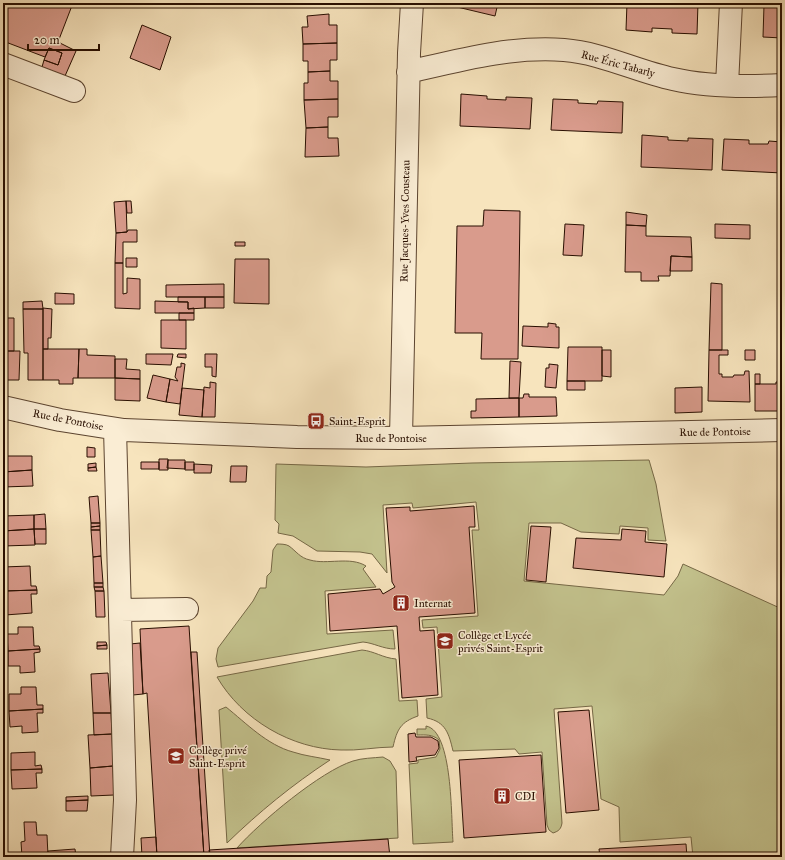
<svg xmlns="http://www.w3.org/2000/svg" width="785" height="860" font-family="'IM FELL Great Primer',serif">
<style>
.green{fill:#c3c28d;stroke:#766846}
.building{fill:#d99b8c;stroke:#280e00}
.lines{fill:none;stroke-linecap:round;stroke-linejoin:round}
.minor-casing{stroke:#5c442f;stroke-width:24}
.minor{stroke:#faedd4;stroke-width:22}
.labels{text-anchor:middle;dominant-baseline:central;stroke-width:3;stroke-linejoin:round;paint-order:stroke}
.street-label{font-size:11px;fill:#280e00;stroke:#faedd4}
.poi-label{font-size:11px;fill:#280e00;stroke:#faedd4;text-anchor:start}
</style>
<rect width="100%" height="100%" fill="#f7e4bd"/>
<filter id="stains"><feTurbulence type="fractalNoise" baseFrequency=".005" numOctaves="4"/><feColorMatrix values="0 0 0 0 .2 0 0 0 0 .09 0 0 0 0 .02 0 0 0 .5 -.17"/></filter>
<radialGradient id="worn" r=".72"><stop offset=".6" stop-color="#630" stop-opacity="0"/><stop offset="1" stop-color="#630" stop-opacity=".3"/></radialGradient>
<path class="green" d="M649 460 656 484 666 541 648 540V528L620 526 619 534 581 532 561 523H529L524 581 664 595 678 576 683 564 782 609V857H693L691 837 620 842 619 807 601 799 592 706 554 709 562 823C561 829 559 831 553 833L549 830 547 825 542 752 519 754 515 749 453 751C449 734 446 722 427 718L426 699 442 697 437 627 423 628 422 620 478 616 472 530H479L476 502 413 508 412 503 383 505 387 573 372 554 360 552 317 551 293 536 278 533 279 524 275 520 276 464 366 467 472 463Z
M277 544C280 544 286 544 289 546 296 551 300 558 310 560 327 565 350 556 366 566L363 569 376 587 325 591 327 634 393 630 395 649C383 649 374 643 363 642L218 667 216 659 218 648 253 601 260 588H266L267 576 271 572 273 550Z
M362 650C374 651 383 658 396 659L399 701 417 700 418 716C401 722 397 729 393 747 376 747 357 751 341 750 292 749 242 720 217 677Z
M226 707C246 723 267 745 293 752 305 756 317 757 330 760 292 785 259 812 227 843L219 710Z
M426 726C453 731 451 818 453 842L413 844 409 764 418 763V760L436 757 440 749 439 740C432 734 426 735 417 735V729H426Z
M383 757 390 761 396 771 398 838 237 848C260 822 321 771 353 761 362 758 373 758 383 757Z"/>
<path class="building" d="M3 3H73L58 42 76 51 65 76 42 67 44 60 58 65 62 53 49 48 45 57 3 41Z
M453 3H498L495 16 453 6Z
M627 3H698L697 34 672 33V29L652 28V32L626 30Z
M764 5 782 6V38L763 37Z
M329 14V25H337V43L303 44 302 27H308L307 16Z
M142 25 171 37 160 70 130 58Z
M337 43V60H330V71L308 72V61H303V44Z
M49 48 62 53 58 65 44 60Z
M330 71V81H338V99L304 100V83H308V72Z
M461 94 487 96V99L506 100V97L532 98 530 129 460 126Z
M338 99V117H328V127L306 128 304 100Z
M553 99 578 100V103L597 104 598 101 623 102 622 133 551 130Z
M328 127V138H338L339 156 305 157 306 128Z
M642 135 668 137V140L688 141V138L713 139 712 170 641 167Z
M724 139 749 140V144H768L769 141 782 142V173L722 170Z
M126 201H131L132 213H127Z
M126 201 127 232 116 233 114 202Z
M484 210 520 211 518 359H481L482 333H455L457 226H483Z
M626 212 647 215 646 226 626 225Z
M565 224 584 225 582 256 563 255Z
M715 224 750 225V239L715 238Z
M626 225 646 226V236L691 237 692 257 671 256 670 276H658L659 281H641V272H625Z
M128 230H137V242H123V263H115L116 233 127 232Z
M235 242H245V246H235Z
M671 256 692 257V271H670Z
M126 258H137V267H126Z
M235 259H269V304L234 303Z
M115 263H123V294L127 293V278L140 279V309L115 308Z
M711 283 722 284V350H709Z
M224 284V297H166V285Z
M55 293 74 294V304H55Z
M178 297H205V308L188 309V302H178Z
M205 297H224V308H205Z
M42 301 43 309H23V302Z
M155 301 188 302V309L194 308V313H155Z
M43 308 52 309 51 338H48V349H43Z
M23 309H43V380H28V353H24Z
M179 313H194V320H179Z
M3 318H14V351H5Z
M161 320H186V349L161 348Z
M548 323 556 324V327H559V348L522 346 523 326 548 327Z
M3 334H5V367H3Z
M568 347H602V381H567Z
M43 349H79L78 378H73V384H59V380H43Z
M79 349H87V355L115 356V378H78Z
M602 350H611V377L602 376Z
M709 350H728V355H719V374H722V377H733L734 375H744L745 371H749L750 402 708 401Z
M745 350H755V360H745Z
M5 351H20L19 380H5Z
M146 354H173L171 365 146 364Z
M178 354H186V358L177 357Z
M205 354H217L216 377 212 376V367H205Z
M115 359H127L126 369 140 370V379L115 378Z
M510 361 521 362 519 398H509Z
M181 363 185 364 180 404 166 402 170 379 178 381 175 377 177 367H181Z
M549 364 558 365 556 388 545 387 546 368H549Z
M755 374H760V384H755Z
M153 375 170 379 166 402 147 398Z
M115 378 140 379V401L115 400Z
M567 381H585V390H567Z
M210 382 216 383 215 417H202L204 387 210 388Z
M776 382H782V411H755V384H776Z
M702 387V412L675 413V388Z
M182 388 204 390 202 417 179 415Z
M524 394H529V397H556L557 416 519 417V398H523Z
M519 398V417L471 418V411H476V399Z
M87 447 95 448V457H87Z
M3 456H32V470L3 472Z
M159 459H168V470H159Z
M168 460H185V469L167 468Z
M141 462H159V469H141Z
M185 462H194V470H185Z
M96 463V467L88 468V464Z
M194 464 212 465 211 473H194Z
M231 466H247L246 482H230Z
M96 467 97 471H88V468Z
M32 470 33 486 3 487V472Z
M98 496 100 523H91L89 497Z
M474 506 475 527H469L475 613 419 617 420 631 434 630 438 695 402 698 397 626 330 631 328 594 380 589 383 594 395 587 392 582 386 508 410 507V511Z
M45 514 46 529H34V515Z
M34 515V529L3 531V516Z
M91 523H100V526L91 527Z
M100 526V530H91V527Z
M531 526 551 527 546 582 526 580Z
M34 529 35 545 3 546V531Z
M34 529H46V544H35Z
M622 529 646 531 645 542 667 544 664 577 573 568 576 538 621 540Z
M91 530H100L101 556 93 557Z
M101 556 103 583H94L93 557Z
M30 566 31 586H36L37 590 4 591 3 567Z
M94 583H103V587H94Z
M94 587H103L104 591H95Z
M37 590V594H31L32 613 5 615 4 591Z
M95 591H104L105 617H96Z
M189 626 204 857H157L147 693 143 694 140 629Z
M18 627H33L34 646H39L40 649 8 651 7 634H18Z
M97 642H106L107 645 97 646Z
M140 643 143 694 133 695 130 644Z
M107 645V649H97V646Z
M40 649V652L34 653 35 672 20 673V666H8V651Z
M191 652H197L210 857H204Z
M108 673 111 713H93L91 674Z
M21 687H36L37 705H43V709L9 711V694H21Z
M43 709V713H37L38 732 22 733V726L10 727 9 711Z
M589 710 599 810 566 813 558 712Z
M93 713H111L112 734 94 735Z
M415 733 416 737H431L438 741 439 748 435 755 416 757 417 761 409 762 408 734Z
M112 734 113 766 90 768 88 735Z
M35 752V766L41 765 42 769 11 770V753Z
M541 755 546 832 464 838 459 760Z
M113 766 114 795 91 796 90 768Z
M42 769V773H36L37 788 12 789 11 770Z
M88 796V800L66 801V797Z
M88 800 87 811H66V801Z
M24 822H36L37 835H47L48 856 22 857 21 842 25 841Z
M156 837 157 857H142L141 838Z
M388 839 390 857H210L209 850Z
M686 844 687 857H600L599 849Z
M75 849 76 857H48V851Z"/>
<g class="lines">
<defs>
<path id="minor" d="M3 64 74 91
M408 72C460 60 510 46 564 50 602 53 636 71 673 79 708 87 746 87 782 85
M727 85 731 3
M3 407 60 420 124 430 297 437 401 438 782 430
M115 429 125 800 122 857
M401 438 409 53 412 3
M120 610 187 609"/>
</defs>
<use href="#minor" class="minor-casing"/>
<use href="#minor" class="minor"/>
</g>
<defs>
<symbol id="bus-square" viewBox="-11 -11 22 22"><rect x="-9" y="-9" width="18" height="18" rx="4" fill="#8f2418" stroke="#faedd4"/><path d="M-5-6H5V4H4V6H2V4H-2V6H-4V4H-5ZM-3.5-4V0h7V-4ZM-3.5 1.2v1.5H-2V1.2ZM2 1.2v1.5H3.5V1.2Z" fill="#fff"/></symbol>
<symbol id="building-square" viewBox="-11 -11 22 22"><rect x="-9" y="-9" width="18" height="18" rx="4" fill="#8f2418" stroke="#faedd4"/><path d="M-4-6H4V6H1V3H-1V6H-4ZM-2.5-4.3h1.7v1.8h-1.7ZM.8-4.3h1.7v1.8H.8ZM-2.5-1h1.7V.8h-1.7ZM.8-1h1.7V.8H.8Z" fill="#fff"/></symbol>
<symbol id="school-square" viewBox="-11 -11 22 22"><rect x="-9" y="-9" width="18" height="18" rx="4" fill="#8f2418" stroke="#faedd4"/><path d="M0-5L7-2L0 1L-7-2ZM-4 1L0 2.5L4 1V4Q0 6-4 4Z" fill="#fff"/></symbol>
</defs>
<g fill-rule="evenodd">
<use href="#bus-square" x="306" y="411" width="20" height="20"/>
<use href="#building-square" x="391" y="593" width="20" height="20"/>
<use href="#school-square" x="435" y="631" width="20" height="20"/>
<use href="#school-square" x="166" y="746" width="20" height="20"/>
<use href="#building-square" x="492" y="786" width="20" height="20"/>
</g>
<g class="labels">
<g class="street-label">
<text transform="translate(618 64) rotate(15)">Rue Éric Tabarly</text>
<text transform="translate(405 221) rotate(-89)">Rue Jacques-Yves Cousteau</text>
<text transform="translate(68 420) rotate(11)">Rue de Pontoise</text>
<text transform="translate(715 432) rotate(-1)">Rue de Pontoise</text>
<text x="391" y="438">Rue de Pontoise</text>
</g>
<g class="poi-label">
<text x="329" y="421">Saint-Esprit</text>
<text x="414" y="603">Internat</text>
<text x="458" y="635">Collège et Lycée<tspan x="458" dy="13">privés Saint-Esprit</tspan></text>
<text x="189" y="750">Collège privé<tspan x="189" dy="13">Saint-Esprit</tspan></text>
<text x="515" y="796">CDI</text>
</g>
</g>
<rect width="785" height="860" fill="none" stroke="#f7e4bd" stroke-width="16"/>
<rect x="4" y="4" width="777" height="852" fill="none" stroke="#280e00" stroke-width="2"/>
<rect x="8" y="8" width="769" height="844" fill="none" stroke="#280e00"/>
<path d="M28 44v6h71v-6" fill="none" stroke="#280e00" stroke-width="2"/>
<text x="34" y="44" font-size="12" fill="#280e00" stroke="#faedd4" stroke-width="3" paint-order="stroke">20 m</text>
<rect width="100%" height="100%" filter="url(#stains)"/>
<rect width="100%" height="100%" fill="url(#worn)"/>
</svg>
